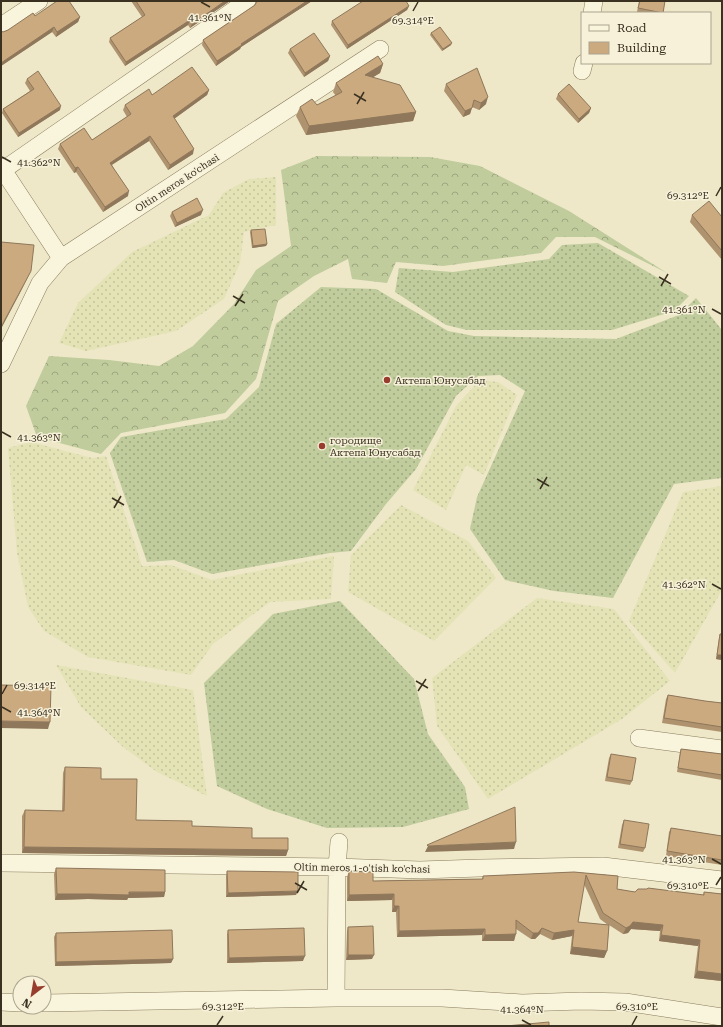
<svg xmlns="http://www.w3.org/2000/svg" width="723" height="1027" font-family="'Roboto Serif',serif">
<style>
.farmland{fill:url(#farmland-dots)}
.grass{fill:url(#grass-dots)}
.forest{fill:url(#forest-crowns)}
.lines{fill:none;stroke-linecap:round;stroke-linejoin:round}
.minor-casing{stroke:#8a7c5e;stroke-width:18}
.minor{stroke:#f9f4dc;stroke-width:17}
.wall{fill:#af926e;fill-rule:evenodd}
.shaded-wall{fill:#8e775a}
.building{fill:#cbaa80;stroke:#8e775a}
.ticks{fill:none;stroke:#3b3121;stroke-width:1.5}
.poi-dot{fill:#983d2e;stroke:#f6f1d8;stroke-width:1.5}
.labels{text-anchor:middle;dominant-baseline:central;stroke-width:3;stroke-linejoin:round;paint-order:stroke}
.street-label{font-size:10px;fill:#3b3121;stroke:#f6f1d8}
.poi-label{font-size:10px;fill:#3b3121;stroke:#f6f1d8;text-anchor:start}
.ticks-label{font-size:10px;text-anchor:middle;fill:#3b3121;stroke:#f6f1d8;stroke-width:3;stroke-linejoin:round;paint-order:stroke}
</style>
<defs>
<pattern id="farmland-dots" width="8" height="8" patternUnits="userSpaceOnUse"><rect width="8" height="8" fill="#e4e3b6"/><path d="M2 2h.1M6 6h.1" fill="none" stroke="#c4c39c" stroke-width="1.8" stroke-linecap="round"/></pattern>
<pattern id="grass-dots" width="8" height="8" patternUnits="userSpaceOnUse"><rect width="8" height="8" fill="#c0cc9c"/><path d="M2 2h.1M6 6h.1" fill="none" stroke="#9da67f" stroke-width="1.8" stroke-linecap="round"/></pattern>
<pattern id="forest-crowns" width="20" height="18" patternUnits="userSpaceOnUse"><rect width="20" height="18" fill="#c0cc9c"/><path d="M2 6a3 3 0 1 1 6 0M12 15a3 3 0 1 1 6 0" fill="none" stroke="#9da67f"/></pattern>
</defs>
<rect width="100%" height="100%" fill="#eee8c9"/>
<path class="farmland" d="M276 177V225L244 232 240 263 224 299 176 331 86 351 59 343 78 303 132 252 209 215 223 193 249 179Z
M480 380 498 382 517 395 484 475 466 465 446 510 413 490 456 406Z
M31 442 92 458 106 456 142 566 171 565 212 580 334 556 331 599 270 602 213 644 191 675 88 657 44 631 28 607 17 553 8 448Z
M722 486V590L675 673 629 621 683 492Z
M401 505 468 541 496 578 434 641 348 592 351 555Z
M537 598 614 609 670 681 622 719 488 799 437 726 432 678Z
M56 665 193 690 207 796 157 772 123 747 81 707Z"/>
<path class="grass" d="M598 243 689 296 674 311 612 330H467L446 325 395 292 399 268 453 272 549 259 562 245Z
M321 287 376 289 448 331 474 336 616 339 679 315 696 298 722 330V478L674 484 613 598 554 591 505 580 470 529 477 497 525 391 500 375 478 376 456 396 416 469 386 504 351 551 330 553 212 574 174 560 147 562 110 453 121 437 226 419 259 387 276 324Z
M340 601 414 679 428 734 465 787 469 809 403 827 327 828 267 809 217 786 204 683 273 614Z"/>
<path class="forest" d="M317 156 430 157 480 166 569 211 667 273 595 237H556L541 253 443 266 396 262 387 283 352 279 348 259 314 276 278 301 256 379 225 413 121 433 101 454 37 437 26 406 49 356 109 360 159 366 193 346 234 304 256 270 291 246 281 170Z"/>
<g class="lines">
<defs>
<path id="minor" d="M592 13 594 1
M1 26 39 1
M582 71 584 63
M1 167 61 258
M3 170 247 1
M1 364 40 283 61 258 380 49
M639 738 722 749
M1 863 337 867 420 870 480 868 603 866 722 880
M336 998 337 867 339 842
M1 1002 20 1003
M44 1003 336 998H442L522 1003 581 1001 625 1002 722 1017"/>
</defs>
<use href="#minor" class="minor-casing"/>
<use href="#minor" class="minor"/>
</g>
<path class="wall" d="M131 1H230L190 28 188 25 125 66 109 42 110 38 142 17Z
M257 1H312L241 47 240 49 216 66 202 45 203 40 255 5Z
M639 1H665L663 13H641L637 12Z
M409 6 407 10 347 49 331 25 332 21Z
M35 16 80 17 78 22 56 37 52 32 1 66V31L3 32 8 30Z
M431 33 451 45 442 51 430 35Z
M290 49 330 56 328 61 304 77 288 53Z
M383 64 380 73 373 77 416 112 413 121 306 135 296 116 300 107 317 105 336 96 333 92 336 83Z
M27 79 60 110 18 137 2 113 3 109 30 91 25 83Z
M446 84 486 104 479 110 472 107 470 114 463 117 444 91Z
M209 90 207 95 174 119 193 154 168 170 149 141 112 165 128 196 103 212 76 172 74 173 58 149 60 144 92 140 127 117 123 110 125 105 152 95Z
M558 94 591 108 589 113 578 123 556 99Z
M172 212 201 215 175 227 170 216Z
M692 215 722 217V260L690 222Z
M251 230 267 244 266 246 252 248 250 232Z
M720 634H722V660L716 659 719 638Z
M668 695 705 701 722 703V732L662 723 666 699Z
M681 749 722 754V780L677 772 680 753Z
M611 754 632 781 630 785 605 781 609 758Z
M65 767 101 779 136 820 192 826 252 838 288 850 286 856 22 853V816L25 810 62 811 63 773Z
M624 820 645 848 643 852 618 848 622 825Z
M671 828 722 836V865L666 856 669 832Z
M56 868 165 892 164 897 128 898 127 900 88 899 55 900 54 874Z
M227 871 296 895 226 897V876Z
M349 871 373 881 482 879 483 876 574 872 618 876 617 889 635 892 647 889 648 888 703 895 704 892 722 894V981L694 978 698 946 659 941 660 931 631 929 628 933 623 934 609 925 607 951 604 958 570 954 572 936 552 940 540 934 535 939H531L516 929 514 941H482V935L397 937 396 912H392V900L347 901V877ZM584 884 600 919 608 925 578 922Z
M348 927 372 959 346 960 347 931Z
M228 930 303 961 227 963V934Z
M56 933 173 959 171 963 55 966 54 937Z"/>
<path class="shaded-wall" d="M225 1H230L190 28 192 24Z
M307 1H312L241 47 240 49 216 66 217 61 241 44Z
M409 6 407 10 347 49 348 45Z
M80 17 78 22 56 37 57 32Z
M190 20 188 25 125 66 126 62Z
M54 27 52 32 1 66V63Z
M452 43 451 45 442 51 443 49Z
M330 56 328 61 304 77 305 73Z
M383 64 380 73 362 84 365 75Z
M209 90 207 95 171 121 173 116Z
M488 97 486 104 479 110 481 103Z
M61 106 60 110 18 137 19 133Z
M472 108 470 114 463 117 465 111Z
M591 108 589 113 578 123 579 119Z
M416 112 413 121 306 135 309 126Z
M150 136 149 141 108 167 110 163Z
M194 149 193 154 168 170 170 165Z
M78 167 76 172 74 173 75 168Z
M129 191 128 196 103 212 105 207Z
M203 210 201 215 175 227 177 223Z
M267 244 266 246 252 248 253 246Z
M31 271 21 291 1 329V327Z
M717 655H722V660L716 659Z
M1 721 50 722 48 729 1 728Z
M516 842 514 849 425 852 428 846Z
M24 847 288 850 286 856 22 853Z
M298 891 296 895 226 897 228 893Z
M165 892 164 897 128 898 127 900 88 899 55 900 57 894Z
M394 894 392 900 347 901 349 895Z
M394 906H399L396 912H392Z
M633 922 663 925 660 931 631 929 628 933 623 934 626 928Z
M542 928 540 934 535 939H531L533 933Z
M485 929 482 935 397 937 399 931Z
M574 930 572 936 552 940 554 933Z
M516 934 514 941H482L485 935Z
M661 935 700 940 698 946 659 941Z
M572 947 607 951 604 958 570 954Z
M348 955H374L372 959 346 960Z
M305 956 303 961 227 963 229 958Z
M173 959 171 963 55 966 56 962Z
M697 971 722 974V981L694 978Z"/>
<path class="building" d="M57 1H69L80 17 57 32 54 27 1 63V31L3 32 8 30 33 13 35 16Z
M136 1H225L192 24 190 20 126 62 110 38 145 15Z
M257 1H307L241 44 242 45 217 61 203 40 255 5Z
M363 1H406L409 6 348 45 332 21Z
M640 1H665L663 13 638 8Z
M440 27 452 43 443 49 431 33Z
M314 33 330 56 305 73 290 49Z
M378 56 383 64 365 75 400 85 416 112 309 126 300 107 312 99 317 105 342 92 336 83Z
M192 67 209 90 173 116 194 149 170 165 150 136 110 163 129 191 105 207 78 167 75 168 60 144 84 128 92 140 131 114 125 105 149 89 152 95Z
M477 68 488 97 481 103 474 100 472 108 465 111 446 84Z
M38 71 61 106 19 133 3 109 34 89 27 79Z
M569 84 591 108 579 119 558 94Z
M197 198 203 210 177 223 172 212Z
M709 201 722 217V251L692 215Z
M265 229 267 244 253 246 251 230Z
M1 242 34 245 31 271 1 327Z
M720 634H722V655H717Z
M1 685 51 686 50 722 1 721Z
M668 695 705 701 722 703V727L664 718Z
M681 749 722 754V775L678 768Z
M611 754 636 758 632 781 607 777Z
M65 767 101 768V779H137L136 820 192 821V826L252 828V838H288V850L24 847 25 810 64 811Z
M515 807 516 842 428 846 427 845Z
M624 820 649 824 645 848 620 844Z
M671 828 722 836V860L667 851Z
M56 868 165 870V892H129V895L90 894H57Z
M227 871 298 872V891L228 893Z
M349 871 373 872V881L483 879V876L574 872 618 876 617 889 635 892 638 889H647L648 888 704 895V892L722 894V974L697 971 700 940 661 935 663 925 633 922 630 926 626 928 603 913 586 875 578 922 609 925 607 951 572 947 574 930 554 933 542 928 538 933H533L516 920V934L485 935V929L399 931V906H394V894L349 895Z
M373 926 374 955H348V927Z
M304 928 305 956 229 958 228 930Z
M172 930 173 959 56 962V933Z
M549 1022V1026H506Z"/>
<path class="ticks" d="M201 2 210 7M413 11 418 2M354 94 366 101M357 104 364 92M2 157 11 162M716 196 721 187M659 277 671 284M661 286 668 274M233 296 245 303M235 306 243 294M712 309 721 314M2 432 11 437M537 479 549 486M540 489 547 477M112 498 124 505M114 508 121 496M712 584 721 589M416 681 428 688M418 691 426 679M2 694 7 685M2 707 11 712M712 859 721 864M295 883 307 890M716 885 721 877M297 893 304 881M522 1020 531 1025M217 1025 223 1016M632 1025 637 1016"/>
<g class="poi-dot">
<circle cx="387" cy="380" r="4"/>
<circle cx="322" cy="446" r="4"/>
</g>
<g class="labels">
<g class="street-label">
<text transform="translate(177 183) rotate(-33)">Oltin meros ko'chasi</text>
<text transform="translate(362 868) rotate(1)">Oltin meros 1-o'tish ko'chasi</text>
</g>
<g class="poi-label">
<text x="395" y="380">Актепа Юнусабад</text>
<text x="330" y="440">городище<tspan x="330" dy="12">Актепа Юнусабад</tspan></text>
</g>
</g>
<g class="ticks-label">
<text x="210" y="21">41.361°N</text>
<text x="413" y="24">69.314°E</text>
<text x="39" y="166">41.362°N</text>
<text x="688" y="199">69.312°E</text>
<text x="684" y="313">41.361°N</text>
<text x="39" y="441">41.363°N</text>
<text x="684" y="588">41.362°N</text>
<text x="35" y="689">69.314°E</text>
<text x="39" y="716">41.364°N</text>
<text x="684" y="863">41.363°N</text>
<text x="688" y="889">69.310°E</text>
<text x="223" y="1010">69.312°E</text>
<text x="637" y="1010">69.310°E</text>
<text x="522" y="1013">41.364°N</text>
</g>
<rect width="723" height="1027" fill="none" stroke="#3b3121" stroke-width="4"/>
<rect x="581" y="12" width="130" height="52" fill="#f6f1d8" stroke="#aba48f"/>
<rect x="589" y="25" width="20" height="6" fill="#f9f4dc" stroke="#aba48f"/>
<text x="617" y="32" font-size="12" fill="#3b3121">Road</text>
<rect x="589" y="42" width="20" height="12" fill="#cbaa80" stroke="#aba48f"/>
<text x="617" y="52" font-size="12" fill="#3b3121">Building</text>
<g transform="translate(32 995) rotate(211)"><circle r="19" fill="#f6f1d8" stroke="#aba48f"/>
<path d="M0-3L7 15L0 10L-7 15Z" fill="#983d2e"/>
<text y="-6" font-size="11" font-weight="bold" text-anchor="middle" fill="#3b3121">N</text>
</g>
</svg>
